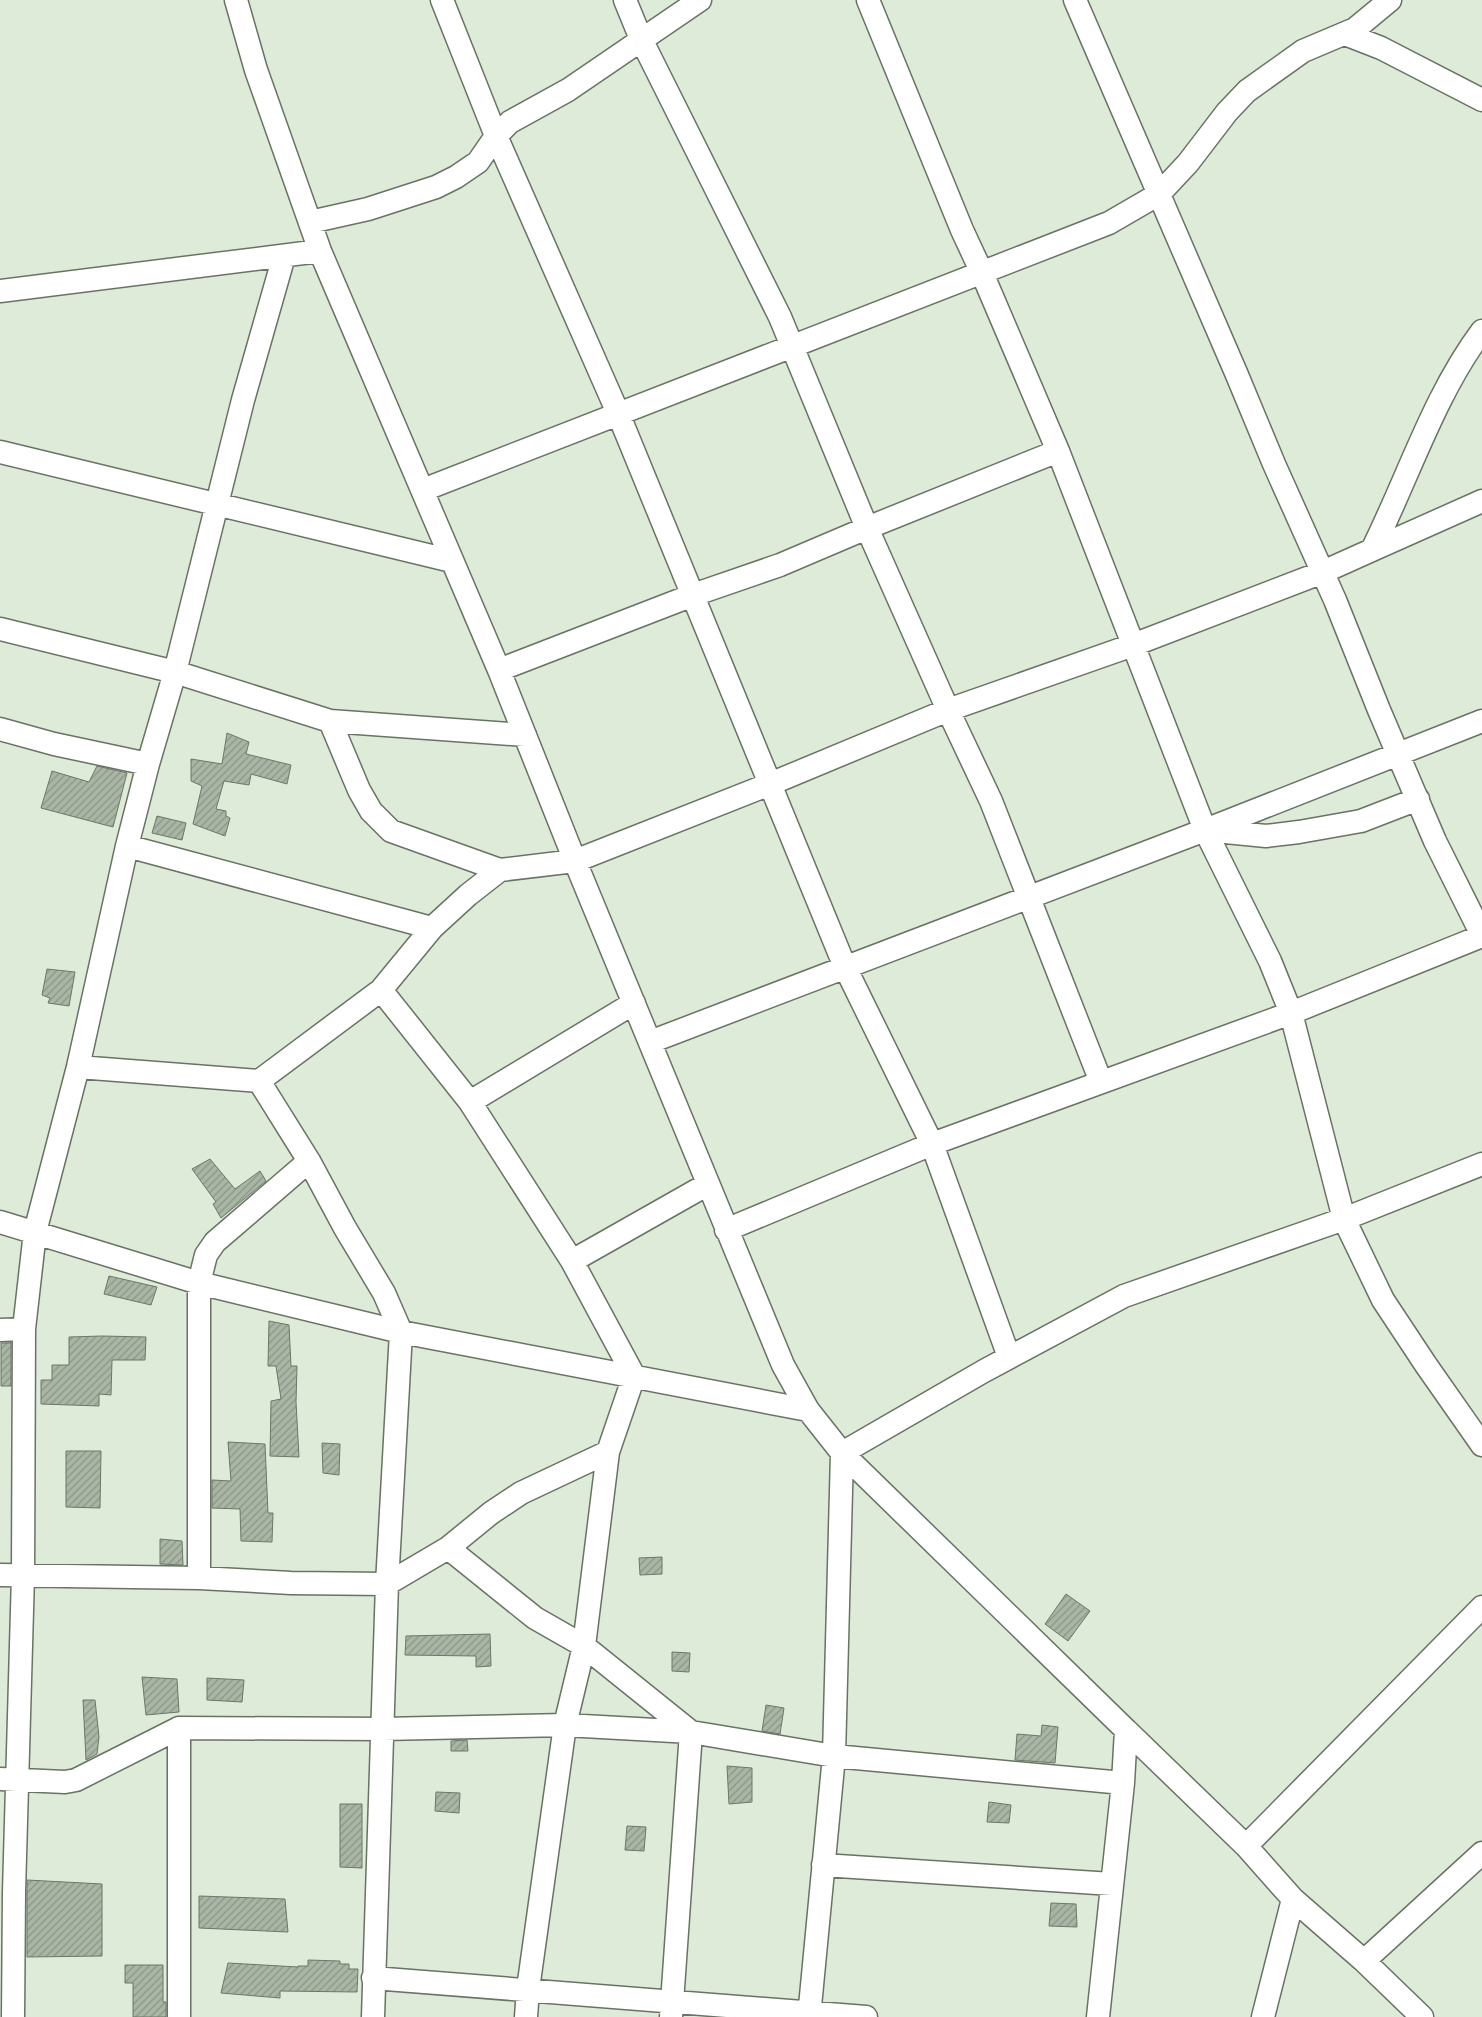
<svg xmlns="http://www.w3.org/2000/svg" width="1482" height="2017" font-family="Karla,sans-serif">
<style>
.building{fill:url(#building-hatch);stroke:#6b7767}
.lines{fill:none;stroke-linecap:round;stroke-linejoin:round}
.minor-casing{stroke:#687363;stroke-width:25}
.minor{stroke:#fff;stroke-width:22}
</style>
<defs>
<pattern id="building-hatch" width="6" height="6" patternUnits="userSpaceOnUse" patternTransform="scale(1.25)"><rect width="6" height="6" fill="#aab6a5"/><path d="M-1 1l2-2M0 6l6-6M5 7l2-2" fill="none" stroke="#8a9486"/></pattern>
</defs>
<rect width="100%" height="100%" fill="#ddebd8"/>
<path class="building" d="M227 733 249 742 246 754 291 765 287 784 251 774 249 785 224 781 216 809 226 811V816L230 818 225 836 193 824 202 786 191 781V759L222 764Z
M97 766 127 773 113 827 41 808 52 771 89 782Z
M157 816 186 823 182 840 152 833Z
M47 969 75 972 69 1006 48 1003 50 998 42 995Z
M210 1159 235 1189 260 1171 266 1181 221 1218 213 1204 216 1202 192 1169Z
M109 1276 157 1287 151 1305 104 1294Z
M269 1321 289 1325 291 1366H297L296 1402 299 1457 270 1456 271 1401 281 1399 276 1366H268Z
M102 1336 146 1337 145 1360H112L111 1395 99 1394V1406L41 1404V1380H52V1365H69V1337Z
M1 1343H11V1386H1Z
M228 1442 265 1444 268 1513H273L272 1542 241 1541 240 1509 212 1508V1480L231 1481Z
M322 1443 340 1444 339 1475 323 1473Z
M66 1451H101L100 1508 66 1507Z
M160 1539 182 1541 183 1565 160 1564Z
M662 1557V1574L640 1575 639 1558Z
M1066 1594 1090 1611 1068 1641 1045 1624Z
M490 1634 491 1666 476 1667V1656L405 1655 406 1636Z
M672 1652 690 1653 689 1672 672 1671Z
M142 1677 177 1679 179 1712 146 1715Z
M207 1678 244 1680 242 1702 207 1700Z
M83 1700H95L99 1737 97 1754 86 1760Z
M766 1705 784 1708 780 1734 762 1731Z
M1042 1725 1058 1727 1055 1763 1015 1760 1017 1734 1041 1736Z
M467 1740 468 1751H451V1741Z
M727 1766 752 1768V1802L729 1804Z
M436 1792 460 1793 459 1813 435 1811Z
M989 1802 1011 1805 1009 1823 987 1822Z
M340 1804H362V1868L340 1867Z
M627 1826 646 1827 644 1851 625 1850Z
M27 1880 102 1884V1956L27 1957Z
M199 1896 285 1899 288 1932 199 1928Z
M1051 1903 1076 1904 1077 1927 1049 1926Z
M308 1960 340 1961V1964H349V1969H358L357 1992 280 1991V1998L221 1993 228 1963 298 1967V1966H308Z
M125 1965H163V2002H166V2017H133V1983H125Z"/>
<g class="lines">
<defs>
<path id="minor" d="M236 0 256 70 320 251 499 670 575 861 783 1365 808 1410 842 1453 1126 1730 1123 1783 1098 2017
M442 0 496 136 618 413 845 967 932 1144 1009 1357
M625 0 641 39 780 317 867 528 948 710 991 801 1101 1082
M868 0 962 230 982 273 1058 451 1205 830 1270 961 1291 1013 1344 1219 1383 1300 1426 1365 1482 1445
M1075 0 1237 375 1274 464 1335 600 1379 710 1435 841 1482 935
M1345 34 1381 48 1482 100
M310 222 368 209 436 187 456 177 478 162 496 136 510 122 568 90 700 0
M0 291 320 251
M0 452 452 561
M423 490 1109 223 1159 194 1188 163 1227 112 1247 91 1303 51 1355 29 1390 0
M1372 550 1482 501
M0 629 175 672 330 721 525 735
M499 670 693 595 780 565 867 528 1058 451
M330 721 359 790 371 811 391 831 500 870
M0 729 54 744 148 764
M1208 829 1482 721
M127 846 432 928
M650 1042 1205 830 1266 836 1299 832 1361 821 1418 799
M78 1067 259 1081 381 990 432 928 468 895 500 870 575 861 770 784 948 710 1133 645 1323 572 1372 550C1408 478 1434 395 1482 331
M259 1081 309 1161 345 1228 384 1293 401 1332 387 1584 373 2017
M470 1102 634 1003
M0 1222 199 1283 401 1332 808 1410
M726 1230 932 1144 1291 1013 1482 936
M572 1261 708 1184
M0 1330 24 1329
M448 1548 535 1618 584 1646 691 1732
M0 1575 199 1578 291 1583 387 1584 448 1548 491 1513 521 1493 608 1452 634 1376 572 1261 470 1102 381 990
M199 1578V1283L206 1255 215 1242 309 1161
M179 1728V2017
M1126 1730 1246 1846 1293 1899 1364 1961 1422 2017
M0 1779 65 1782 76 1780 179 1728 383 1729 565 1725 691 1732 834 1756 1123 1783
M1246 1846 1482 1607
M823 1865 1112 1884
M1364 1961 1482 1853
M373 1978 866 2017
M13 2017 14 1892 23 1575 24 1329 35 1232 78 1067 127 846 148 764 175 672 243 400 284 256
M526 2017 528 1989 565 1725 584 1646 608 1452
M671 2017 691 1732
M809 2017 834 1756 842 1453 984 1371 1124 1296 1344 1219 1482 1164
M1263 2017 1293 1899"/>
</defs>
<use href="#minor" class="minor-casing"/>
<use href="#minor" class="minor"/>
</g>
</svg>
